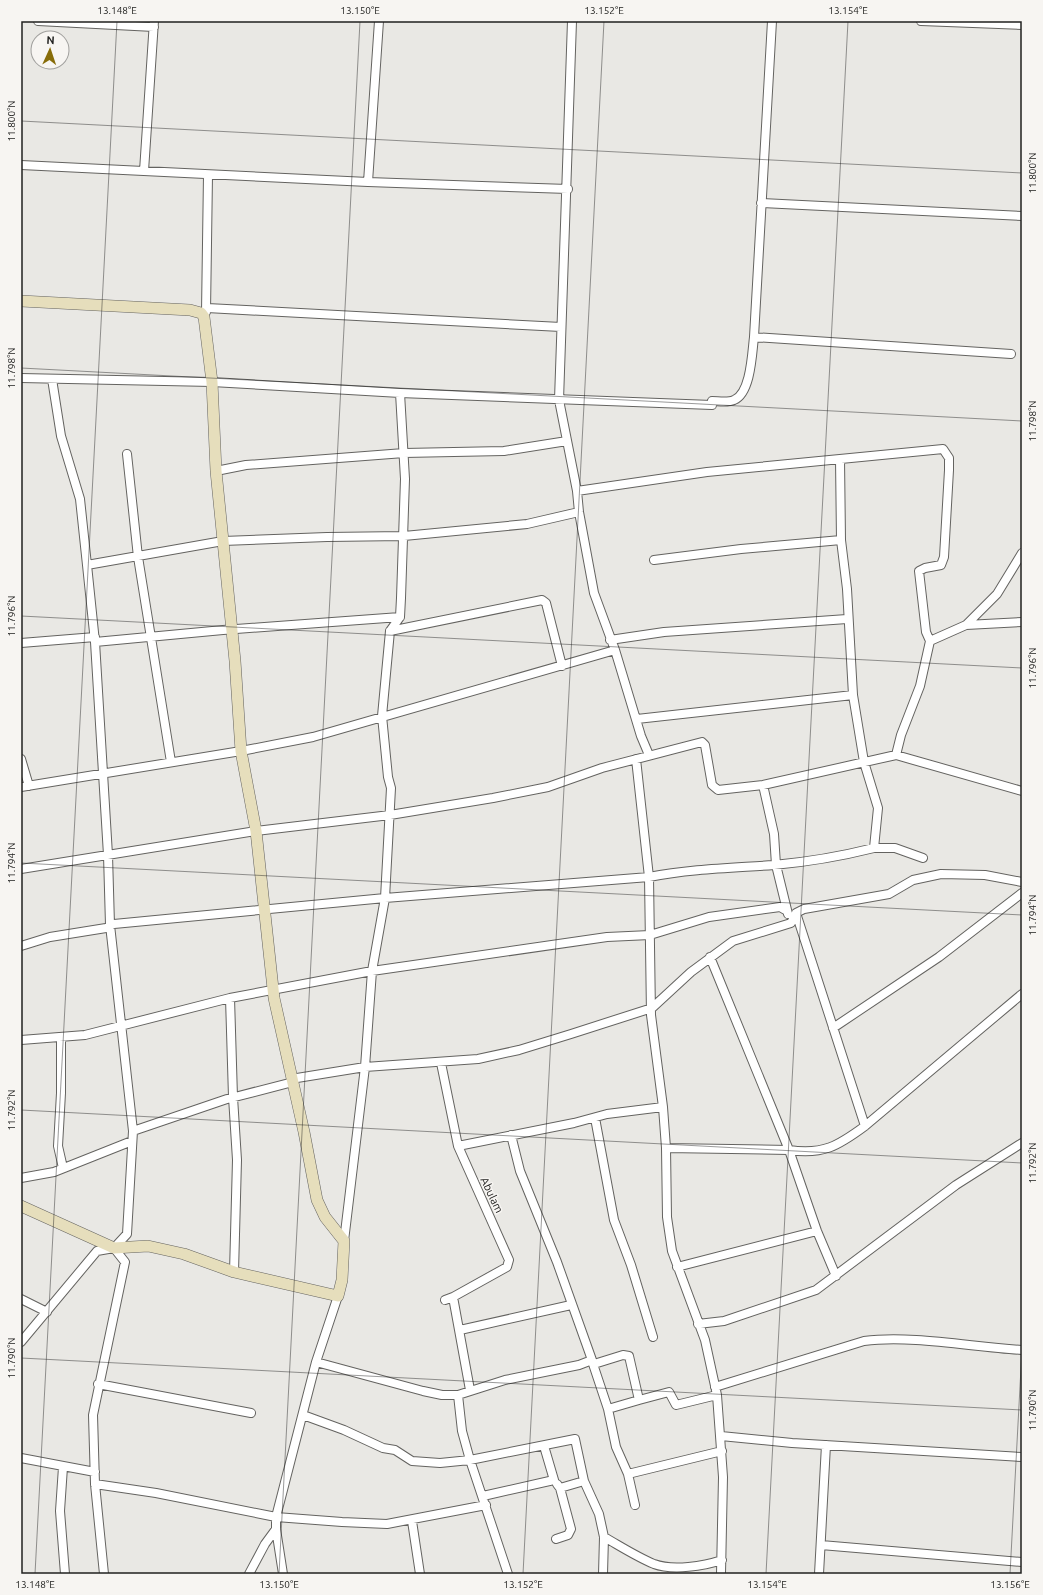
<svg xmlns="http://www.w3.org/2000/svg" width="1043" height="1595" font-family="Ubuntu,sans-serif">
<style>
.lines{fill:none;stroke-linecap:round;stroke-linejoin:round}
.street-casing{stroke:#646360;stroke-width:10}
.secondary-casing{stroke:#646360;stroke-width:12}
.street{stroke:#fff;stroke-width:8}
.secondary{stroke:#e6debc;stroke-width:11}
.ticks{fill:none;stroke:#20201f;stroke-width:1;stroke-opacity:0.45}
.labels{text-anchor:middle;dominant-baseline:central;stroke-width:3;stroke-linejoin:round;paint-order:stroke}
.street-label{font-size:11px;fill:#20201f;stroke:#f7f5f2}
.neatline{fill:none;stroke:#20201f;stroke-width:1.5}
.ticks-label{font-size:10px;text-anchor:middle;fill:#20201f}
</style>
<rect width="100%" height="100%" fill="#e9e8e4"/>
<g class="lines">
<defs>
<path id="street" d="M38 21 154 27
M572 21 559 400 577 491 579 512 594 593 615 650 641 736 649 755
M921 21 1022 25
M21 165 368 182 568 189
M144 171 154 21
M368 182 379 21
M761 203 1022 216
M207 308 561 327
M206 312 208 175
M754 337 1011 354
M21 378 212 382 400 393 712 405V401C718 401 728 403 734 400 751 393 752 353 754 337L772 21
M127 454 138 557 171 762
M840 459 841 540 847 589 853 695 864 762 878 808 874 848H895L923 858
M216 471 246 465 404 453 504 451 567 441
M577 491 707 472 943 449 949 458V470L944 557 941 565 925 568 919 571 926 632 930 641
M654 560 741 549 841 540
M87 565 223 541 327 537 404 536 527 524 579 512
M966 625 1022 622
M390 631 542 600 546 603 562 666
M610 640 664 632 847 619
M95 642 223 630 400 617
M21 643 95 637
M637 719 853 695
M896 755 901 735 920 686 930 641 966 625 997 594 1022 553
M21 759 29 786
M636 759 649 877 651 1015 663 1107 666 1148 667 1217 672 1251 705 1340 717 1395 723 1477 721 1574
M763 785 774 834 776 865 788 914
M21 787 241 751 313 737 615 650
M21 869 256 831 390 815 493 798 548 787 602 768 702 742 705 745 712 785 718 790 763 785 896 755 1022 791
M796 913 865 1126
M21 946 50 937 106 928 114 924 385 898 649 877C690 869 732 868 774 865 807 862 842 856 874 848
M710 957 789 1150 817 1231 836 1276
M230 998 233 1097 237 1160 234 1272
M833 1028 939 957 1022 893
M61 1037V1093L58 1146 63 1168
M21 1040 85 1035 230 998 372 971 607 937 650 935 709 917 780 907 787 911
M441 1063 458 1146 509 1260 507 1267 453 1297
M595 1118 614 1220 631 1265 653 1337
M133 1131 227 1099 293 1082 297 1078 365 1067 478 1059 519 1050 571 1034 652 1008 691 972 733 941 791 923 796 913 804 909 889 894 913 880 941 874 985 875 1022 882
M458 1146 574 1123 607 1114 663 1107
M666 1148 789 1150C823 1155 838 1146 865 1126L1022 994
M21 1178 54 1172 132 1141
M344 1241 365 1067 372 971 385 898 391 788 388 777 382 716 390 631 400 617 401 598 405 479 400 393
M677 1267 817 1231
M21 1299 47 1312
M445 1300 453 1297 470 1390
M698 1324 724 1321 816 1290 956 1185 1022 1143
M460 1330 571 1305
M21 1342 97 1251 114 1248 127 1234 133 1131 110 925 108 855 95 642 87 565 80 499 61 436 52 379
M592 1361 608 1409 616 1447 628 1474 635 1505
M316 1362 423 1391 442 1395H458L505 1380 579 1365 592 1360 557 1262 520 1171 511 1135
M594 1364 623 1355 629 1356 639 1400 669 1392 676 1405 717 1395
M98 1384 251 1413
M715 1387 864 1341C912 1335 972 1347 1022 1350
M458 1395 462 1431 470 1460 508 1574
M608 1409 639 1400
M303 1415 344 1430 383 1448 395 1450 412 1461 440 1463 470 1460 575 1439 584 1481 599 1514 604 1537 603 1574
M721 1436 792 1443 1022 1457
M21 1458 95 1472
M63 1467 60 1511 65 1574
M628 1474 722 1451
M95 1484 156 1493 276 1517 342 1522 387 1524 486 1505
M557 1484 560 1488 584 1481
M483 1496 554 1480 544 1446
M412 1521 420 1574
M604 1537C620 1546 637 1557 654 1564 673 1571 704 1566 722 1560
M556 1539 568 1535 571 1529 560 1488
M821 1545 1022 1562
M104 1574 95 1484 93 1415 125 1262 114 1248
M249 1574 265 1544 276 1529
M283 1574 276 1529V1517L316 1362 338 1296
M819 1574 826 1445"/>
<path id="secondary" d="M21 301 190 310 201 313 204 317 212 382 216 471 235 661 241 751 256 831 274 998 304 1132 317 1200 325 1217 344 1241 342 1280 338 1296 234 1272 184 1254 148 1246 114 1248 21 1206"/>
</defs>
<use href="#street" class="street-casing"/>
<use href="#secondary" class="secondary-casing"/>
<use href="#street" class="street"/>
<use href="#secondary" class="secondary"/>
</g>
<path class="ticks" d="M21 121 1022 173M21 368 1022 421M21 616 1022 668M21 863 1022 915M21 1110 1022 1163M21 1358 1022 1410M35 1574 117 21M279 1574 360 21M523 1574 604 21M766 1574 848 21M1010 1574 1022 1349"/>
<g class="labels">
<g class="street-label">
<text transform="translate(492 1195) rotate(65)">Abulam</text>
</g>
</g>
<rect width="1043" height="1595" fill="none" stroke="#f7f5f2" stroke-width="44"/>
<g transform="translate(50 50) rotate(3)"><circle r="19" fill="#f7f5f2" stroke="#a1a09e"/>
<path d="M0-3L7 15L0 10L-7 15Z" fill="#876c09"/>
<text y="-6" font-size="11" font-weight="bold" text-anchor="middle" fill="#20201f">N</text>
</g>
<rect x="22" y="22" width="999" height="1551" class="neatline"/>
<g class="ticks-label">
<text x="117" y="14">13.148°E</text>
<text x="360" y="14">13.150°E</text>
<text x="604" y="14">13.152°E</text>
<text x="848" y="14">13.154°E</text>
<text transform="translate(11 121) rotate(-90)" y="4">11.800°N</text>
<text transform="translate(1032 173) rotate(-90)" y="4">11.800°N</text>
<text transform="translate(11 368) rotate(-90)" y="4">11.798°N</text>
<text transform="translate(1032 421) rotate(-90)" y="4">11.798°N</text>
<text transform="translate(11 616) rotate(-90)" y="4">11.796°N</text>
<text transform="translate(1032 668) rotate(-90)" y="4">11.796°N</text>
<text transform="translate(11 863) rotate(-90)" y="4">11.794°N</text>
<text transform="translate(1032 915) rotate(-90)" y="4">11.794°N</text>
<text transform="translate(11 1110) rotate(-90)" y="4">11.792°N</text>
<text transform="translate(1032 1163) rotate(-90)" y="4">11.792°N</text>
<text transform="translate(11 1358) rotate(-90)" y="4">11.790°N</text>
<text transform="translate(1032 1410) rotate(-90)" y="4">11.790°N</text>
<text x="35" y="1588">13.148°E</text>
<text x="279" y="1588">13.150°E</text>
<text x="523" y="1588">13.152°E</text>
<text x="767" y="1588">13.154°E</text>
<text x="1010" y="1588">13.156°E</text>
</g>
</svg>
